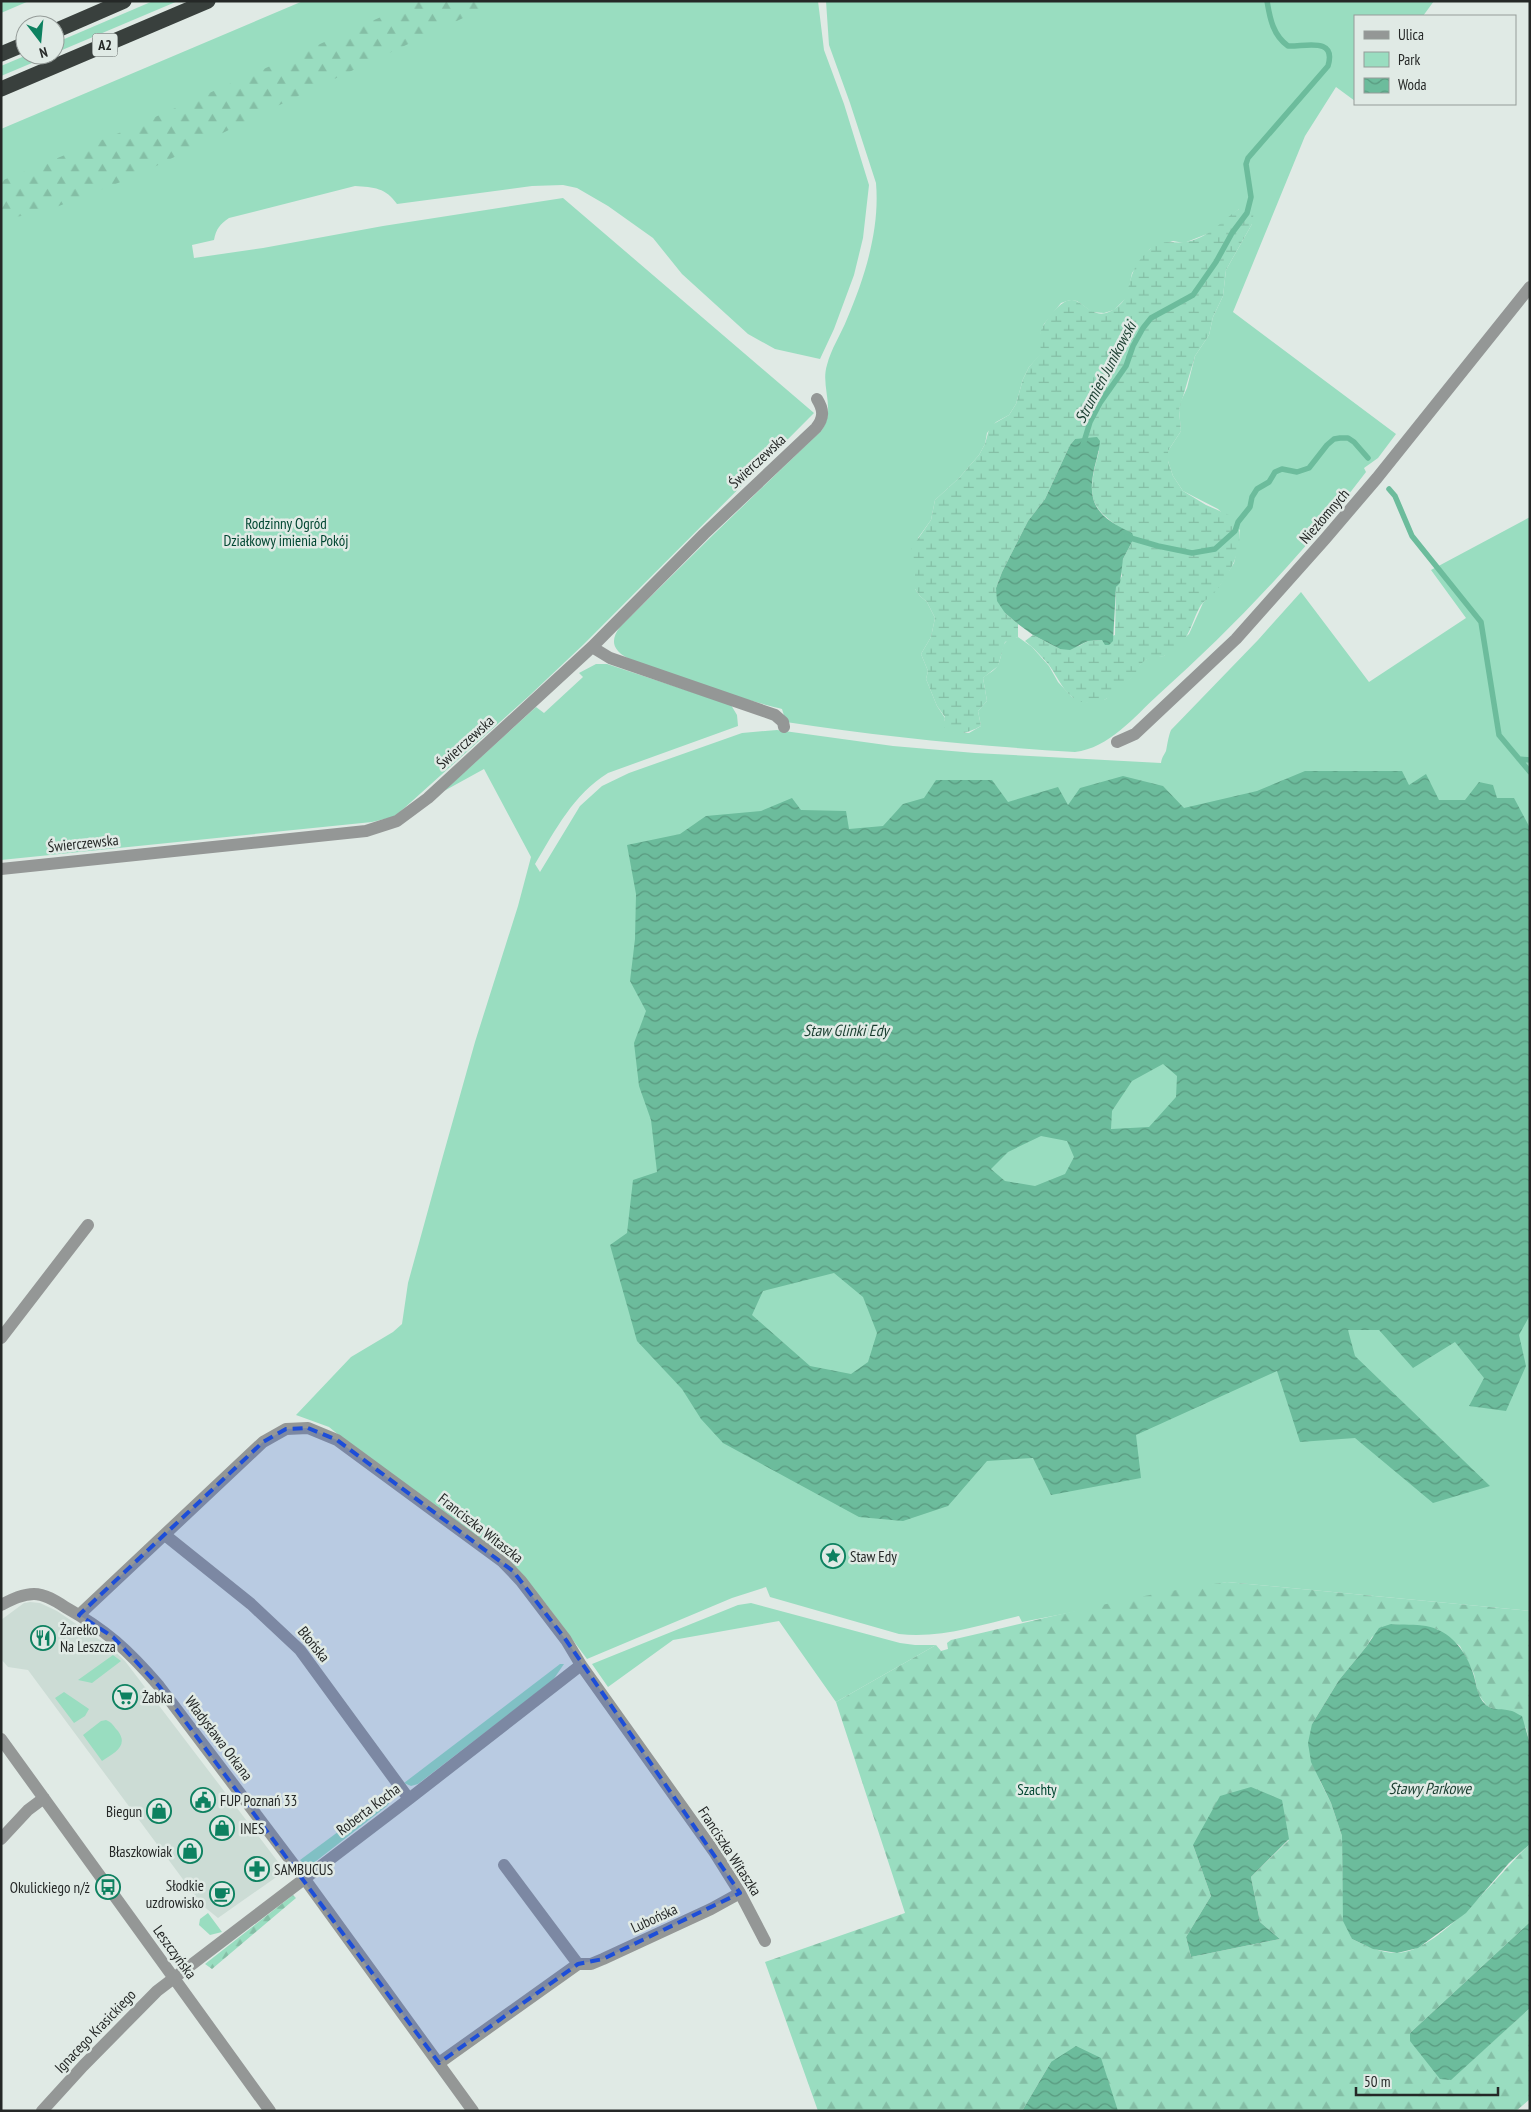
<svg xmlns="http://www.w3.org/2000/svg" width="1531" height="2112" font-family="'PT Sans Narrow',sans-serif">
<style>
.built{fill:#ccdcd5}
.green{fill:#99ddc0;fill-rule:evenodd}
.forest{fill:url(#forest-firs);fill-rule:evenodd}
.wetland{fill:url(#wetland-marsh)}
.water{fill:url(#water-waves);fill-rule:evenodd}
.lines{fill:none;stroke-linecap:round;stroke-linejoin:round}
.stream{stroke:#6cbc9c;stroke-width:5.5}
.minor{stroke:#949796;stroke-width:12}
.highway{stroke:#39403d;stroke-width:15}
.marked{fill:#1d4ed8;fill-opacity:0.2;stroke:#1d4ed8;stroke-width:4;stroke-dasharray:10 6;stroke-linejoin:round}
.labels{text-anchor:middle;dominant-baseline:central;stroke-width:5;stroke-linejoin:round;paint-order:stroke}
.shield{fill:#e0eae5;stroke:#5d6260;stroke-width:1}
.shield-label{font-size:14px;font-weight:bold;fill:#252827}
.street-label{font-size:15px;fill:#252827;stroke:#e0eae5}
.park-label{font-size:15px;fill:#004631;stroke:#e0eae5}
.poi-label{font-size:15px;fill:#252827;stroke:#e0eae5;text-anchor:start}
.water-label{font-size:16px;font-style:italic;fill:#1a3e30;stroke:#e0eae5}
</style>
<defs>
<pattern id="forest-firs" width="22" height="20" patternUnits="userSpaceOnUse" patternTransform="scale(1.25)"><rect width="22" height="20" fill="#99ddc0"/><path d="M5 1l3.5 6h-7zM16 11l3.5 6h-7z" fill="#84bea5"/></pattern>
<pattern id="wetland-marsh" width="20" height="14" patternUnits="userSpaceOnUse" patternTransform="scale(1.25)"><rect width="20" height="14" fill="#99ddc0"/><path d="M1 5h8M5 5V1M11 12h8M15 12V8" fill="none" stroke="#84bea5"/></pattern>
<pattern id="water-waves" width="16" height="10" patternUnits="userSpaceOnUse" patternTransform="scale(1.25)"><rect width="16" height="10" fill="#6cbc9c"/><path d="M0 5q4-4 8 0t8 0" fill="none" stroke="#59997f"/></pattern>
</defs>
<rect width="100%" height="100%" fill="#e0eae5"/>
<path class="built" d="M30 1602 40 1603 57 1611 109 1646 125 1661 285 1871 218 1918 202 1905 28 1670 8 1667 1 1659V1620L24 1603Z"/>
<path class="green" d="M1 1H29L1 13Z
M153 1H178L55 53V43Z
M303 1H818L824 50 844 104 869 185 863 238 854 275 834 329 820 359 775 349 748 334 682 274 653 238 608 206 577 188 563 185 532 186 397 204C386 188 374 187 355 186L229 218C220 224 216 229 214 240L192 245 194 258 263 248 383 226 563 198 814 413 584 644 529 696 401 811 393 817 372 822 1 860V129Z
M826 1H1434L1423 16H1355V101L1336 87 1305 136 1233 312 1396 434 1378 458 1364 468 1366 472C1304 553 1234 627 1158 695 1134 717 1109 748 1075 752 978 746 882 737 786 722L782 709C757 703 630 667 618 651 611 643 614 635 620 627L714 534 821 431C837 410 820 387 827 365 831 349 841 334 847 319 865 277 880 229 876 183L850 103 829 45ZM1239 209 1252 224 1226 270 1223 296 1213 317 1209 335 1195 356 1187 388 1181 401 1179 410 1181 431 1168 451V461L1173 476 1183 491 1218 509 1240 530 1239 540 1234 563 1220 585 1203 603 1189 634 1164 656 1150 657 1142 662 1130 679 1106 699 1089 703 1072 697 1058 682 1049 666 1032 647 1018 637C998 640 1005 650 998 665 995 671 988 673 983 678L987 701 978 711 981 726 969 733 952 732 944 721 945 718 937 706 926 679 928 671 921 654 931 637 935 618 927 602 920 596 915 589 918 538 931 520 935 500 959 478 979 455 985 444 987 433 996 422 1009 415 1016 404 1023 379 1029 367 1042 353 1040 335 1044 324 1061 303 1070 300 1077 301 1092 312 1104 313 1114 310 1127 297 1132 273 1150 249 1173 241 1184 243 1212 232Z
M27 55H51L1 76V66Z
M1530 517V1611L1227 1582 1022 1622 1019 1616C980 1625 939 1639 899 1634L770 1597 766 1587 732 1598 587 1659 546 1604 329 1427 296 1415 351 1357 393 1332 402 1324 408 1283 441 1163 475 1042 518 906 531 857 484 769 444 791 536 707 544 713 583 677 579 673 596 664H607L731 705 737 715 738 726 608 773C573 795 556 829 535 864L540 872 580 806 602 786 629 773 742 733 777 730 893 746 975 753 1161 763C1162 757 1163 757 1166 751 1167 747 1168 737 1171 730L1258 640 1301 592 1369 682 1466 618 1431 570Z
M751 1603 900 1643 915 1645H936L836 1702 779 1621 673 1640 608 1687 592 1664 738 1605Z
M113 1655 121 1661 92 1683 78 1680Z
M560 1664H564L553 1680 418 1784 411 1786 404 1783Z
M64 1692 89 1709 85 1716 74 1723 55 1698Z
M106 1720C112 1722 114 1727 118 1731 129 1746 114 1753 102 1761L83 1735 101 1721Z
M392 1792 393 1798 387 1806 311 1865 303 1864 300 1860Z
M208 1913 222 1932 210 1935 199 1925 200 1919Z"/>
<path class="forest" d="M417 1H499L271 109 136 176 46 211 1 220V181L119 133Z
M1227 1582 1530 1611V1744L1526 1728 1511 1711 1497 1710 1487 1706 1478 1694 1474 1674 1460 1646 1437 1629 1392 1624 1372 1637 1366 1647 1339 1680 1312 1724 1320 1781 1331 1803 1342 1836 1343 1895 1352 1939C1366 1946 1379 1952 1395 1953 1438 1955 1500 1872 1530 1844V1922L1410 2033 1450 2080 1530 2008V2099L1516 2111H1118L1051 2062 1022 2111H818L765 1962 905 1913 836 1702 936 1645 941 1651 948 1649 947 1643 951 1640C1043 1619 1133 1595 1227 1582ZM1289 1840 1251 1877 1260 1922 1280 1939 1191 1957 1186 1937 1211 1896 1193 1845Z
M293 1895 296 1898 212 1969 205 1964Z"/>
<path class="wetland" d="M1239 209H1249L1254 211 1252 224 1226 270 1223 296 1213 317 1209 335 1195 356 1179 410 1181 431 1168 451V461L1173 476 1183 491 1206 505 1229 515 1238 522C1244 548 1231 573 1215 592 1211 597 1205 600 1201 605 1192 620 1191 636 1177 647 1174 650 1169 654 1164 656 1157 658 1150 656 1143 662 1139 665 1138 671 1135 674 1124 687 1106 705 1088 703 1066 701 1060 680 1049 665 1042 657 1033 647 1025 641L1033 635 1060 649 1079 646 1088 641 1102 640 1115 635 1116 587 1122 576 1120 568 1123 559 1134 538C1092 508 1084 505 1099 451L1085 439H1075L1070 445 1045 499 1028 521 1002 572 996 588 1005 613 1018 624V637L1005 642 998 666 983 678 987 701 978 711 981 726C970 732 953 739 943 726L945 717 937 706 926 679 928 671 921 654 931 637 935 618 927 602 920 596 915 589V571L910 560 911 549 931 520 935 500 959 478 979 455 985 444 990 426 1009 415 1016 404 1023 379 1029 367 1041 353C1041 347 1039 340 1040 334 1042 324 1060 299 1072 300 1085 301 1094 324 1116 308 1129 299 1127 288 1132 275 1135 266 1142 256 1149 250 1161 238 1172 244 1185 242 1208 239 1221 221 1239 209Z"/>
<path class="water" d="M1097 437 1100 441C1099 453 1095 463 1093 475 1087 509 1105 520 1132 533L1134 538 1123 559 1120 583 1116 587 1113 641 1109 645H1105L1102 640 1088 641 1070 650 1060 649 1033 635 1018 624 1005 613 997 601 996 588 1002 572 1028 521 1045 499 1070 445 1075 439Z
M1305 771H1402L1409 785 1426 774 1439 800H1465L1479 782 1493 785 1497 798H1514L1530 828V1315L1519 1335 1526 1366 1506 1411 1469 1406 1484 1378 1455 1342 1413 1368 1379 1330H1348L1355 1356 1490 1486 1433 1503 1355 1438 1300 1442 1277 1371 1136 1435 1141 1478 1051 1495 1033 1458 987 1461 948 1506 903 1521 859 1517 723 1443 701 1419 682 1389 637 1341 610 1245 627 1233 633 1180 657 1172 651 1120 639 1086 634 1043 646 1011 630 981 635 939 636 894 627 845 680 834 706 816 761 811 792 798 801 810 846 811 849 829 883 826 903 804 924 798 936 780H992L1008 802 1058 787 1068 805 1080 788 1123 776 1163 786 1184 808 1257 791ZM1163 1064 1177 1076 1176 1097 1149 1127 1111 1129 1112 1111 1132 1081ZM1041 1136 1067 1141 1074 1157 1065 1174 1035 1186 1005 1181 991 1169 1008 1152ZM834 1273 863 1297 877 1333 868 1362 851 1374 810 1366 752 1315 763 1291Z
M1391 1624C1403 1625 1415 1624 1426 1626 1450 1630 1466 1651 1473 1673 1477 1684 1476 1696 1486 1705 1493 1711 1503 1708 1512 1711 1515 1712 1519 1715 1522 1716L1530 1744V1844L1509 1863 1466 1913 1418 1948 1397 1953 1373 1949 1352 1939 1343 1921 1342 1836 1331 1803 1311 1762 1308 1743 1312 1724 1339 1680 1366 1647 1379 1628Z
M1251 1787 1282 1800 1289 1839 1251 1877 1260 1922 1280 1939 1191 1957 1186 1937 1211 1896 1193 1845 1220 1796Z
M1530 1922V2008L1451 2080 1440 2079 1410 2041V2033Z
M1076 2046 1101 2058 1118 2111H1022L1051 2062Z"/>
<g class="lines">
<path class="stream" d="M1083 445 1090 422 1100 403 1126 366 1133 346 1143 328 1151 318 1193 295 1216 262 1232 233 1247 213 1251 197 1246 164 1248 158 1328 66C1337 36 1304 47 1288 46 1273 35 1270 19 1267 1
M1389 489 1395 496 1412 536 1481 622 1499 735 1530 772
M1127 537 1158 546 1192 553 1215 549 1235 531 1238 522 1250 507 1252 497 1257 489 1269 482 1275 472 1282 469 1297 472 1309 468 1327 445 1334 439 1340 438H1348L1354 442 1368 458
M1519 759 1530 760"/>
<path class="minor" d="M592 647 610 658 775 715 783 722 784 727
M1117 742 1135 734 1236 639 1325 539 1377 478 1530 287
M1 869 366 831 397 821 428 798 592 647 704 534 816 428C824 418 824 410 817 399
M1 1338 88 1225
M165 1535 251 1604 300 1650 409 1799
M1 1605C11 1600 22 1594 34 1594 45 1594 56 1601 65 1607 106 1630 128 1650 159 1686L304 1878 473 2111
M79 1615 263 1442 286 1429 308 1428 337 1440 503 1562 521 1581 566 1640 581 1665 715 1853 740 1893 765 1941
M1 1739 270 2111
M1 1839 28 1810 44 1798
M504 1865 578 1964
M439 2063 578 1964H591L603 1959 711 1909 740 1893
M42 2111 83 2066 157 1991 409 1799 581 1665"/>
<path class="highway" d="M55 31 124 1
M1 54 25 44
M1 89 208 1"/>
</g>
<path class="marked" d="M308 1428 337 1440 513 1571 566 1640 740 1893 603 1959 578 1964 439 2063 159 1686 113 1637 79 1615 263 1442 286 1429Z"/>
<defs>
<symbol id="sight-ring" viewBox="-11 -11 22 22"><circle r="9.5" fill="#e0eae5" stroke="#0d8160" stroke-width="1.5"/><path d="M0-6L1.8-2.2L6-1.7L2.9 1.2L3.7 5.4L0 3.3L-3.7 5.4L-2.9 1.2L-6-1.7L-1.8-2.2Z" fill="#0d8160"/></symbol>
<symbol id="restaurant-ring" viewBox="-11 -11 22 22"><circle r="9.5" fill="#e0eae5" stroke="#0d8160" stroke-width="1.5"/><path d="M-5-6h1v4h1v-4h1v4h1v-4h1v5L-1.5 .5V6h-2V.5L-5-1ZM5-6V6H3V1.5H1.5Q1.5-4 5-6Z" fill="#0d8160"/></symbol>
<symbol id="supermarket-ring" viewBox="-11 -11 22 22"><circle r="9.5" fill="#e0eae5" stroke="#0d8160" stroke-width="1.5"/><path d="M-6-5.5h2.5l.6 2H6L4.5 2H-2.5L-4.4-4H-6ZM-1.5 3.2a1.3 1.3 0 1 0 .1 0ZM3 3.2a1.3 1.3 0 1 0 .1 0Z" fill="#0d8160"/></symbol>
<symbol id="civic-ring" viewBox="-11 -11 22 22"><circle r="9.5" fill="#e0eae5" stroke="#0d8160" stroke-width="1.5"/><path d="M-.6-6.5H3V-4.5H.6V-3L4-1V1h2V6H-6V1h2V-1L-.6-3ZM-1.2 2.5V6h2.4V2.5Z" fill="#0d8160"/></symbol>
<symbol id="shop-ring" viewBox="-11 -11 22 22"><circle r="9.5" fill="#e0eae5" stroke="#0d8160" stroke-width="1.5"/><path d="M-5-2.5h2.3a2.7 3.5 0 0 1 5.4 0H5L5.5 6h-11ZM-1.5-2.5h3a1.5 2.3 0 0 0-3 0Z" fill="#0d8160"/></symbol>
<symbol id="pharmacy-ring" viewBox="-11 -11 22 22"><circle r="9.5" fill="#e0eae5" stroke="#0d8160" stroke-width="1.5"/><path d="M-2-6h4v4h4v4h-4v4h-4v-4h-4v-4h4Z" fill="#0d8160"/></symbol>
<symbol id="bus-ring" viewBox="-11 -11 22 22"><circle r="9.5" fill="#e0eae5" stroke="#0d8160" stroke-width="1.5"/><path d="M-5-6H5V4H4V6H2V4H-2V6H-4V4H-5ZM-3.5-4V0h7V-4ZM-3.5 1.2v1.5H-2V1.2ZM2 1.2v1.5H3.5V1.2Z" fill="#0d8160"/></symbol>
<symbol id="cafe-ring" viewBox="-11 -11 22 22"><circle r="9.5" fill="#e0eae5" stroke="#0d8160" stroke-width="1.5"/><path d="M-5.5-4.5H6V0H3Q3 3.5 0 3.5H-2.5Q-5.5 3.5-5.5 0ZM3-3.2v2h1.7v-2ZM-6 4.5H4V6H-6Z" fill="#0d8160"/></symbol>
</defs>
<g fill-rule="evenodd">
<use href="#sight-ring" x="819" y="1542" width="28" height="28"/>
<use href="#restaurant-ring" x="29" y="1624" width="28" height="28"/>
<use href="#supermarket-ring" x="111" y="1683" width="28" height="28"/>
<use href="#civic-ring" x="189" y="1786" width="28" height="28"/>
<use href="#shop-ring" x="145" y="1797" width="28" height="28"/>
<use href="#shop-ring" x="208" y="1814" width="28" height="28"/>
<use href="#shop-ring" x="176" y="1837" width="28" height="28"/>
<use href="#pharmacy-ring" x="243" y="1855" width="28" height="28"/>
<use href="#bus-ring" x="94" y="1873" width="28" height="28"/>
<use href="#cafe-ring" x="208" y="1880" width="28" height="28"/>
</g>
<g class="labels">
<rect class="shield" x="92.5" y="33.5" width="25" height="23" rx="4"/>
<g class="shield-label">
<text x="105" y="45">A2</text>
</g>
<g class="street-label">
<text transform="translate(757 461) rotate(-43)">Świerczewska</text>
<text transform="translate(1324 516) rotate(-49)">Niezłomnych</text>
<text transform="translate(465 742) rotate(-42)">Świerczewska</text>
<text transform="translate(83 843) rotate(-6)">Świerczewska</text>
<text transform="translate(481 1528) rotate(38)">Franciszka Witaszka</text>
<text transform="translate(314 1644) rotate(51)">Błońska</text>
<text transform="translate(219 1738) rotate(53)">Władysława Orkana</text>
<text transform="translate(368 1809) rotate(-37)">Roberta Kocha</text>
<text transform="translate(730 1851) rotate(57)">Franciszka Witaszka</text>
<text transform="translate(654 1918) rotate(-25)">Lubońska</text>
<text transform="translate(175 1952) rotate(54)">Leszczyńska</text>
<text transform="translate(95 2031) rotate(-46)">Ignacego Krasickiego</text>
</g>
<g class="park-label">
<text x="286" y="523">Rodzinny Ogród<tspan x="286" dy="17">Działkowy imienia Pokój</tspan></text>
<text x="1037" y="1789">Szachty</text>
</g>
<g class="poi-label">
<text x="850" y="1556">Staw Edy</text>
<text x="60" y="1629">Żarełko<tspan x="60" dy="17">Na Leszcza</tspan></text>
<text x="142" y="1697">Żabka</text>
<text x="220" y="1800">FUP Poznań 33</text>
<text x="142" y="1811" text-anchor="end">Biegun</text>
<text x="240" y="1828">INES</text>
<text x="172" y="1851" text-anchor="end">Błaszkowiak</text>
<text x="274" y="1869">SAMBUCUS</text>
<text x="204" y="1885" text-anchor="end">Słodkie<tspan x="204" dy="17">uzdrowisko</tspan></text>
<text x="90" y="1887" text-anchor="end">Okulickiego n/ż</text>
</g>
<g class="water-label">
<text transform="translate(1105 372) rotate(-62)">Strumień Junikowski</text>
<text x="846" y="1030">Staw Glinki Edy</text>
<text x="1430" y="1788">Stawy Parkowe</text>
</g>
</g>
<rect width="1531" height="2112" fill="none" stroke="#252827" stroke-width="5"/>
<rect x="1354" y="15" width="162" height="90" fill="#e0eae5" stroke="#959c99"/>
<rect x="1364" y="31" width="25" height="8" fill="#949796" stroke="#959c99"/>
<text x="1398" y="40" font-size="15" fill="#252827">Ulica</text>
<rect x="1364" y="52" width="25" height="15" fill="#99ddc0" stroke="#959c99"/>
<text x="1398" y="65" font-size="15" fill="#252827">Park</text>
<rect x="1364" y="78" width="25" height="15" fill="url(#water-waves)" stroke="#959c99"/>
<text x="1398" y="90" font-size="15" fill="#252827">Woda</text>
<g transform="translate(40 40) rotate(164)"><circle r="24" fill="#e0eae5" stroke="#959c99"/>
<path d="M0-4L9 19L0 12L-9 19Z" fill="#0d8160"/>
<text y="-8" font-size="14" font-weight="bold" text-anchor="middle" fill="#252827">N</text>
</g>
<path d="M1356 2087v8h142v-8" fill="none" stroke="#252827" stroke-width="2.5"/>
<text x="1364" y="2087" font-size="15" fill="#252827" stroke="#e0eae5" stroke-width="4" paint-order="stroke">50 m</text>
</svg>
